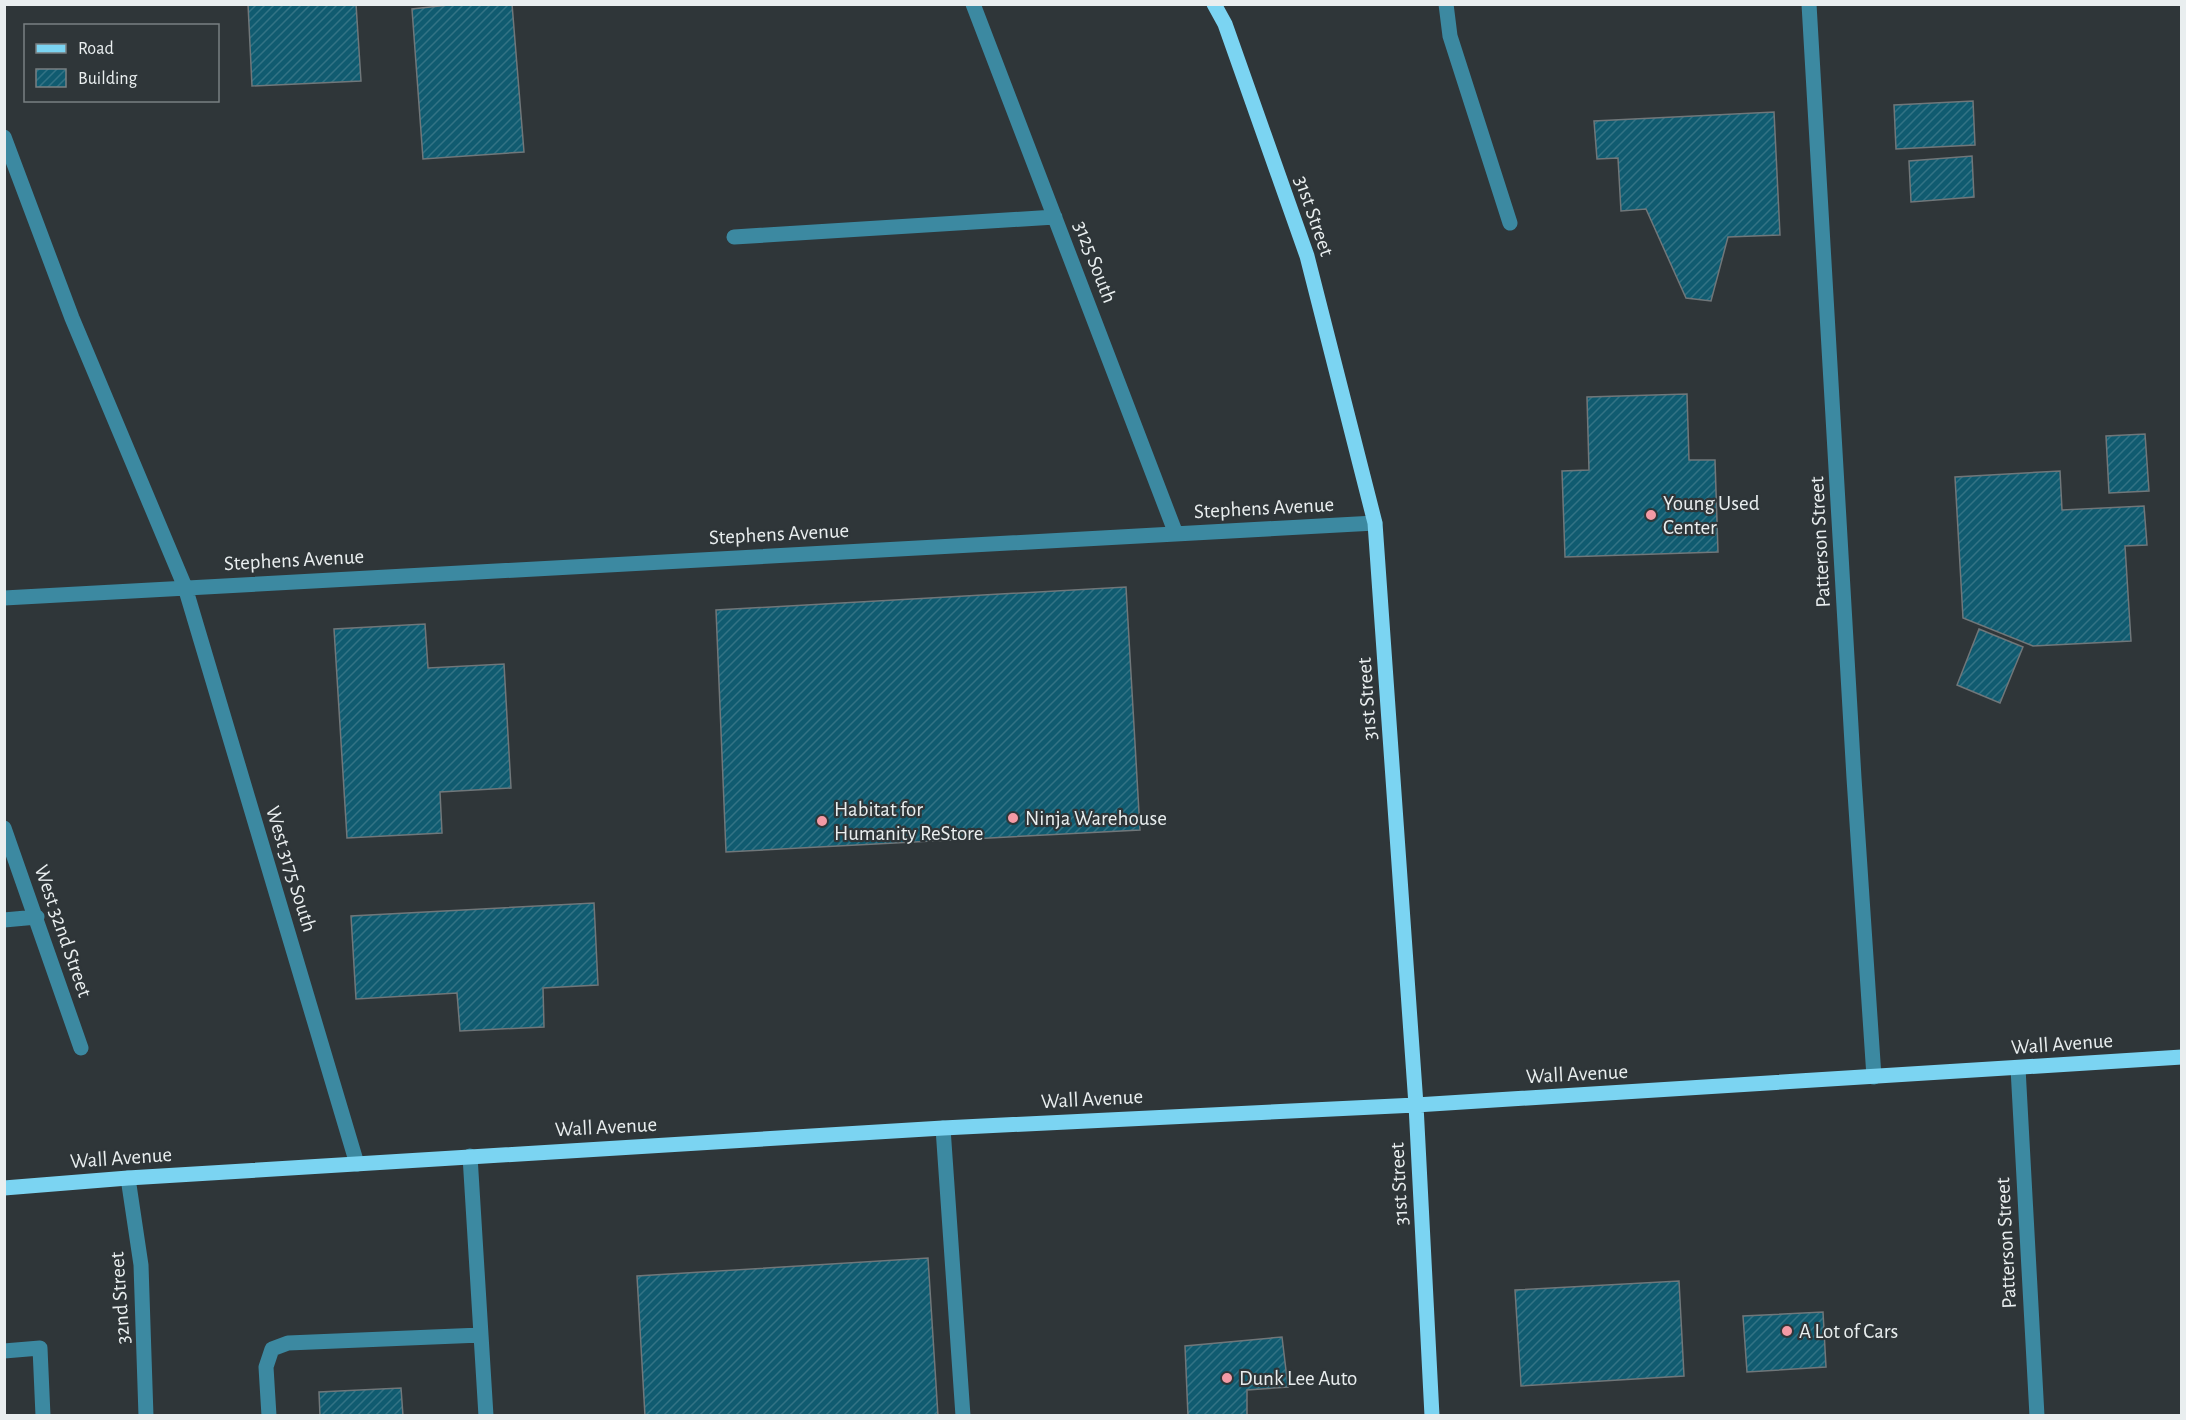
<svg xmlns="http://www.w3.org/2000/svg" width="2186" height="1420" font-family="'Alegreya Sans',sans-serif">
<style>
.building{fill:url(#building-hatch);stroke:#70777a;stroke-width:1.5}
.lines{fill:none;stroke-linecap:round;stroke-linejoin:round}
.minor{stroke:#3c89a1;stroke-width:15}
.major{stroke:#7bd4f2;stroke-width:15}
.poi-dot{fill:#f49aa5;stroke:#2f3639;stroke-width:2}
.labels{text-anchor:middle;dominant-baseline:central;stroke-width:4.5;stroke-linejoin:round;paint-order:stroke}
.street-label{font-size:21px;fill:#e9eeef;stroke:#2f3639}
.poi-label{font-size:21px;fill:#e9eeef;stroke:#2f3639;text-anchor:start}
</style>
<defs>
<pattern id="building-hatch" width="6" height="6" patternUnits="userSpaceOnUse" patternTransform="scale(1.5)"><rect width="6" height="6" fill="#105b70"/><path d="M-1 1l2-2M0 6l6-6M5 7l2-2" fill="none" stroke="#337385"/></pattern>
</defs>
<rect width="100%" height="100%" fill="#2f3639"/>
<path class="building" d="M248 4H356L361 81 252 86Z
M458 4H512L524 152 423 159 412 9Z
M1973 101 1975 145 1896 149 1894 105Z
M1774 112 1780 235 1728 237 1711 301 1686 298 1646 209 1621 211 1618 158 1597 159 1594 121Z
M1972 156 1974 197 1911 202 1909 161Z
M1687 394 1689 460H1715L1718 552 1565 557 1562 471 1589 470 1587 397Z
M2145 434 2149 491 2109 493 2106 436Z
M2060 471 2062 510 2144 506 2147 545 2125 546 2131 641 2033 646 1963 618 1955 477Z
M1126 587 1140 830 726 852 716 610Z
M425 624 428 668 504 664 511 788 440 792 442 833 347 838 334 629Z
M1979 629 2023 647 2000 703 1957 685Z
M594 903 598 985 543 988 544 1027 460 1031 457 993 356 999 351 916Z
M928 1258 938 1416H645L637 1276Z
M1679 1281 1684 1376 1521 1386 1515 1290Z
M1823 1312 1826 1367 1747 1372 1743 1316Z
M1282 1337 1288 1387 1247 1390V1416H1188L1185 1346Z
M401 1388 403 1416H320L319 1392Z"/>
<g class="lines">
<path class="minor" d="M973 4 1176 534
M1446 4 1450 36 1510 223
M1809 4 1854 778 1874 1077
M4 137 72 318 185 587 357 1164
M734 237 1055 217
M4 598 1375 523
M4 828 81 1048
M4 920 37 917
M2018 1068 2037 1416
M943 1128 963 1416
M470 1156 486 1416
M128 1178 141 1265 146 1416
M4 1351 40 1348 43 1416
M269 1416 266 1367 272 1349 288 1343 481 1335"/>
<path class="major" d="M1214 4 1225 24 1307 256 1375 523 1416 1105 1432 1416
M4 1188 128 1178 943 1128 1416 1105 2182 1057"/>
</g>
<g class="poi-dot">
<circle cx="1651" cy="515" r="6"/>
<circle cx="1013" cy="818" r="6"/>
<circle cx="822" cy="821" r="6"/>
<circle cx="1787" cy="1331" r="6"/>
<circle cx="1227" cy="1378" r="6"/>
</g>
<g class="labels">
<g class="street-label">
<text transform="translate(1314 216) rotate(71)">31st Street</text>
<text transform="translate(1095 262) rotate(69)">3125 South</text>
<text transform="translate(1264 508) rotate(-3)">Stephens Avenue</text>
<text transform="translate(779 534) rotate(-3)">Stephens Avenue</text>
<text transform="translate(1820 542) rotate(-93)">Patterson Street</text>
<text transform="translate(294 560) rotate(-3)">Stephens Avenue</text>
<text transform="translate(1367 699) rotate(-94)">31st Street</text>
<text transform="translate(291 869) rotate(73)">West 3175 South</text>
<text transform="translate(63 931) rotate(71)">West 32nd Street</text>
<text transform="translate(2062 1044) rotate(-4)">Wall Avenue</text>
<text transform="translate(1577 1074) rotate(-3)">Wall Avenue</text>
<text transform="translate(1092 1099) rotate(-3)">Wall Avenue</text>
<text transform="translate(606 1127) rotate(-3)">Wall Avenue</text>
<text transform="translate(121 1158) rotate(-4)">Wall Avenue</text>
<text transform="translate(1399 1184) rotate(-93)">31st Street</text>
<text transform="translate(2006 1243) rotate(-93)">Patterson Street</text>
<text transform="translate(120 1298) rotate(-94)">32nd Street</text>
</g>
<g class="poi-label">
<text x="1663" y="503">Young Used<tspan x="1663" dy="24">Center</tspan></text>
<text x="834" y="809">Habitat for<tspan x="834" dy="24">Humanity ReStore</tspan></text>
<text x="1025" y="818">Ninja Warehouse</text>
<text x="1799" y="1331">A Lot of Cars</text>
<text x="1239" y="1378">Dunk Lee Auto</text>
</g>
</g>
<rect width="2186" height="1420" fill="none" stroke="#e9eeef" stroke-width="12"/>
<rect x="24" y="24" width="195" height="78" fill="#2f3639" stroke="#798082" stroke-width="1.5"/>
<rect x="36" y="44" width="30" height="9" fill="#7bd4f2" stroke="#798082" stroke-width="1.5"/>
<text x="78" y="54" font-size="18" fill="#e9eeef">Road</text>
<rect x="36" y="69" width="30" height="18" fill="url(#building-hatch)" stroke="#798082" stroke-width="1.5"/>
<text x="78" y="84" font-size="18" fill="#e9eeef">Building</text>
</svg>
